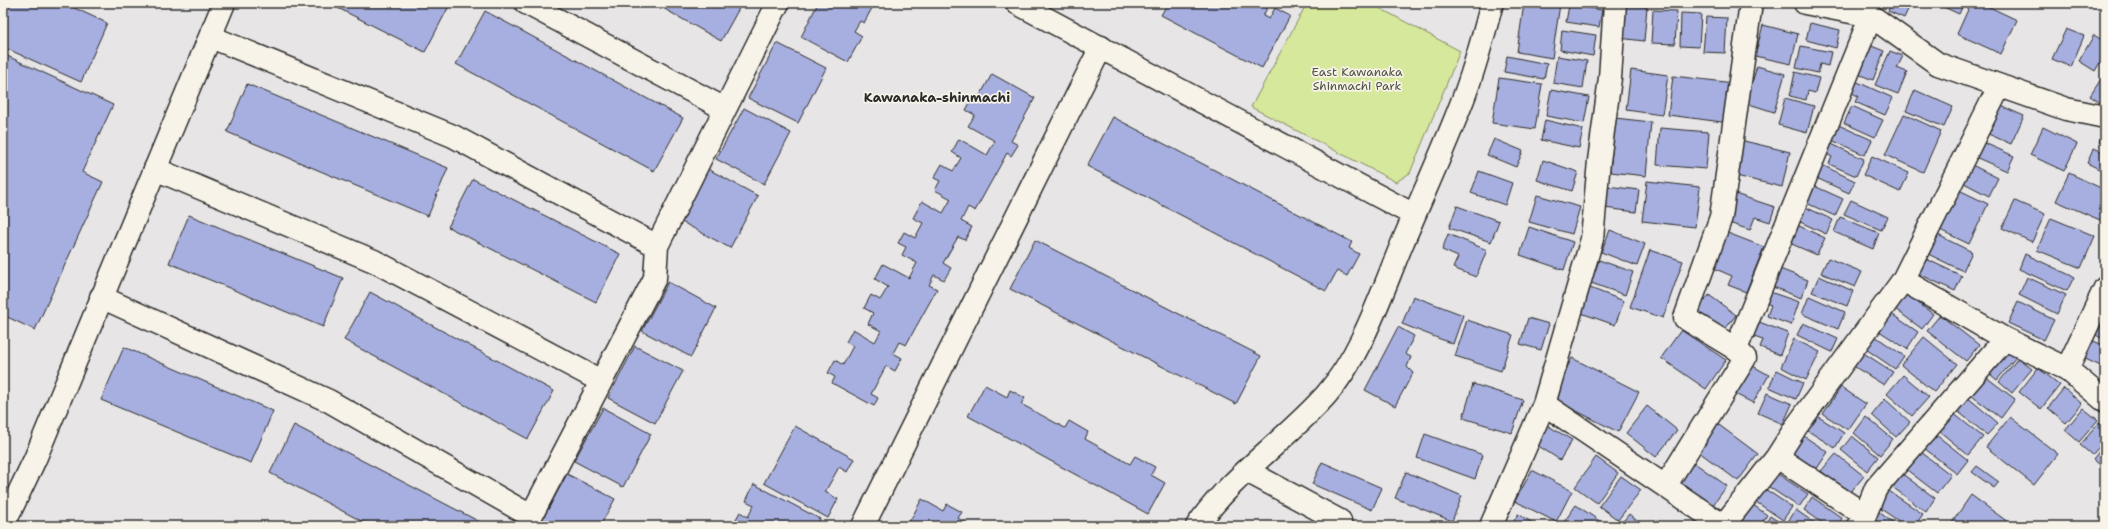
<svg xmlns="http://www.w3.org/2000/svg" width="2108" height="529" font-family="'Shantell Sans',sans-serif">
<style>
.green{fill:#d6e89b;stroke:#808a63}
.building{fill:#a6afdf;stroke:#2b2b2b}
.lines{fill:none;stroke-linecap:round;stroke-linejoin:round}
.street-casing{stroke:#2b2b2b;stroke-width:25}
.secondary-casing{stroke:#2b2b2b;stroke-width:25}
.street{stroke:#f7f3e8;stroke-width:22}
.secondary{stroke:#f7f3e8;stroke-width:22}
.labels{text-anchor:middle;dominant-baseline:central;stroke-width:3.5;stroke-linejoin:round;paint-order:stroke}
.park-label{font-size:12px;fill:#4d5141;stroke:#f7f3e8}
.neighbourhood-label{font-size:13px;font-weight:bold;fill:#2b2b2b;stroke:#f7f3e8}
</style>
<rect width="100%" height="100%" fill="#e7e5e6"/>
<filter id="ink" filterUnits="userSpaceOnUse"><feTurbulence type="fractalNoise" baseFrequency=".025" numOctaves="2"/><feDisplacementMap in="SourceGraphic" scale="8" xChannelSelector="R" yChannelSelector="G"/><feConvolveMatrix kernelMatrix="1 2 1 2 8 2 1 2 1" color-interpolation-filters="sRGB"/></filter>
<g filter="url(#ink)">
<path class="green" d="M1307 3H1370L1460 51 1410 173 1396 182 1251 107Z"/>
<path class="building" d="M3 3H69L68 5 107 23 81 82 3 47Z
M328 3H439L448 8 425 52Z
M654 3H742L721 41Z
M818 3H862L872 8 864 23 860 21 854 31 862 36 848 62 801 37Z
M1168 3H1256L1267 8 1263 16 1269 19 1275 8 1290 16 1262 68 1161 15Z
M1524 3 1560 4 1552 58 1517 52Z
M1892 3H1911L1904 18 1888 11Z
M1935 3H1964L1959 14Z
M1971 3H1981L2017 20 2001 54 1957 34Z
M1623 4 1647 7 1644 41 1619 38Z
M1569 5 1602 10 1599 27 1566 22Z
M1653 10 1677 11 1675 44 1651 43Z
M485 11 683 118 654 171 456 64Z
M1681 13 1701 14 1699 47 1680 46Z
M1706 17 1727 18 1725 53 1703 52Z
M1810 23 1840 30 1836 48 1806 40Z
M1763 25 1798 34 1791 64 1755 56Z
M2066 29 2084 36 2071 67 2052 59Z
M1562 30 1596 35 1593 56 1560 50Z
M2094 35 2105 42V54L2095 71 2079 61Z
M777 43 826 68 798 123 748 98Z
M1864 43 1884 51 1873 80 1853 72Z
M1801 46 1831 52 1828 66 1820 64 1818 73 1796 68Z
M1890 51 1903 56 1897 68 1907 72 1898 94 1875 85Z
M3 54 113 105 82 172 103 182 35 330 3 315Z
M1507 56 1547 64 1544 79 1504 72Z
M1557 56 1587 61 1583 88 1553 83Z
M1757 66 1785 74 1774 112 1746 103Z
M1631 70 1668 75 1662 115 1626 110Z
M1795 72 1819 78 1815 93 1808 91 1806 100 1790 96Z
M2105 73V106L2090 96Z
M992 74 1035 98 1011 141 1018 145 1011 156 1007 153 975 211 968 207 961 221 972 227 965 240 958 237 943 263 951 268 944 280 934 275 929 285 937 289 906 345 899 342 893 353 902 358 895 371 886 366 871 394 878 398 874 406 832 383 835 377 828 373 835 360 843 365 853 346 846 342 853 329 875 342 881 331 868 324 873 313 864 308 871 295 880 300 888 287 875 279 883 264 909 278 917 263 902 255 906 247 898 243 904 232 915 238 923 223 913 218 922 201 943 213 951 199 935 190 940 181 934 178 942 164 953 171 961 158 952 152 959 139 987 155 995 141 968 126 975 115 966 110 971 101 976 103Z
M1673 76 1734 83 1730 123 1668 115Z
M1499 78 1542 84 1535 129 1492 123Z
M1853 80 1893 98 1885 115 1855 102 1858 96 1848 91Z
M247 84 448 168 428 216 227 132Z
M1551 90 1589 97 1584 123 1546 116Z
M1915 90 1953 107 1944 127 1906 111Z
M1785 98 1814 106 1807 133 1778 125Z
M1999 105 2024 116 2011 144 1986 133Z
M1852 106 1883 120 1875 137 1844 123Z
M744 108 791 133 764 184 716 159Z
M1904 114 1941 131 1923 172 1885 155Z
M1113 117 1352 242 1349 248 1359 254 1347 276 1337 271 1326 291 1087 166Z
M1615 118 1651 122 1646 176 1610 172Z
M1545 120 1583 129 1579 148 1541 140Z
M1834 123 1872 140 1865 155 1827 138Z
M2043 127 2077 144 2064 171 2030 155Z
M1660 128 1709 132 1706 169 1657 165Z
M2105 128V145L2099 142Z
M1494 139 1523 151 1516 167 1487 155Z
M1740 140 1790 152 1782 187 1732 175Z
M1980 141 2014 156 2007 171 1973 156Z
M1827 142 1864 159 1856 176 1829 164 1832 157 1823 152Z
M2094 148 2105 153V172L2087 163Z
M1872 156 1909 173 1900 192 1863 175Z
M1543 160 1578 172 1572 191 1537 180Z
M1818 163 1855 181 1849 193 1812 176Z
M1970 164 1998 178 1989 196 1962 182Z
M708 169 758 196 730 248 680 221Z
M1479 171 1512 183 1505 205 1471 193Z
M2069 173 2105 190V209L2100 220 2056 201Z
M473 179 620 254 596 302 448 227Z
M1647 181 1700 187 1695 227 1642 221Z
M1812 185 1843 199 1835 216 1804 202Z
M1607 186 1639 190 1636 212 1604 208Z
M1957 189 1988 204 1969 244 1938 229Z
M1735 194 1775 207 1770 222 1755 217 1750 230 1726 222Z
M1537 195 1580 207 1572 234 1529 222Z
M1851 200 1888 217 1881 230 1844 214Z
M2015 201 2045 214 2032 242 2002 228Z
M1457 206 1499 221 1491 242 1449 228Z
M1803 206 1833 220 1826 234 1796 220Z
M189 215 343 278 323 327 169 263Z
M1840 217 1879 233 1873 249 1834 232Z
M2051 218 2095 236 2081 268 2037 250Z
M1795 224 1825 238 1817 255 1787 242Z
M1529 227 1573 242 1564 270 1520 255Z
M1610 230 1645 244 1637 266 1601 252Z
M1725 232 1764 247 1746 292 1728 285 1732 276 1711 267Z
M1934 233 1972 252 1963 271 1924 252Z
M1448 234 1487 250 1476 277 1453 268 1458 257 1442 250Z
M1035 240 1261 356 1236 404 1010 289Z
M1650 250 1683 261 1663 318 1630 307Z
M2025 254 2074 277 2067 291 2019 269Z
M1828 258 1862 272 1855 287 1821 273Z
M1924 258 1962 276 1955 291 1917 273Z
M1599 260 1633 272 1625 295 1591 283Z
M1780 269 1808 280 1801 298 1773 287Z
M1819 276 1853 291 1847 306 1812 292Z
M2027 277 2066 295 2057 314 2019 295Z
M668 282 716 308 691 357 642 331Z
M1590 288 1624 301 1615 325 1581 313Z
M1764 290 1799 302 1791 325 1767 316 1771 305 1760 301Z
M1902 291 1933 314 1922 329 1891 306Z
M370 292 554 391 528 439 344 340Z
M1709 295 1736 315 1723 332 1696 312Z
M1413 296 1463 315 1453 344 1402 324Z
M1809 296 1845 312 1838 329 1802 314Z
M2018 302 2054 320 2044 340 2008 323Z
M1887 311 1918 332 1907 349 1876 329Z
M1940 315 1979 345 1966 361 1927 331Z
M1528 318 1549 324 1541 350 1520 344Z
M1467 320 1513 335 1501 371 1455 356Z
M1754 320 1788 333 1780 355 1760 347 1763 340 1748 335Z
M2101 320 2105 322V340L2094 334Z
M1803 323 1838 339 1832 352 1797 335Z
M1398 327 1414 336 1405 354 1411 357 1407 367 1413 373 1395 406 1365 390Z
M1681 330 1726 360 1706 389 1661 358Z
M1872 334 1904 356 1895 369 1863 347Z
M1924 337 1957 364 1934 392 1901 365Z
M1794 339 1820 352 1806 380 1781 367Z
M2089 339 2105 346V368L2081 357Z
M635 346 683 371 655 423 608 398Z
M2003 346 2016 357 1997 380 1984 369Z
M124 347 273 411 251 463 101 400Z
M1859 350 1893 372 1884 385 1850 364Z
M1572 358 1639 392 1618 432 1551 398Z
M2018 358 2032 369 2012 393 1999 382Z
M1749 364 1769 375 1753 403 1733 393Z
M2038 368 2060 385 2041 409 2019 392Z
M1777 370 1803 383 1796 399 1769 387Z
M1982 374 2015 399 2001 418 1968 393Z
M1903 375 1929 397 1912 416 1887 394Z
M1473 384 1523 400 1512 433 1463 418Z
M985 385 1007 397 1010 390 1025 398 1021 404 1065 428 1069 421 1088 432 1085 439 1130 464 1135 456 1155 467 1151 475 1165 483 1148 514 968 416Z
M1841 387 1866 404 1848 430 1823 414Z
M2064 388 2082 404 2066 423 2048 408Z
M1767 393 1792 404 1783 424 1758 413Z
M1966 396 1998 423 1987 435 1955 409Z
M1885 399 1910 422 1896 437 1872 415Z
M1647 406 1677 430 1656 457 1626 433Z
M603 408 651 434 623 487 574 461Z
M2083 408 2098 420 2079 442 2065 430Z
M1953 413 1983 437 1968 455 1938 430Z
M1814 414 1844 433 1835 448 1805 429Z
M1866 417 1893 439 1880 455 1854 433Z
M2010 417 2058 454 2034 485 1986 447Z
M1715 422 1758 454 1738 481 1695 449Z
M2099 423 2105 427V440L2092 455 2080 445Z
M1545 424 1572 440 1560 460 1534 443Z
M294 425 480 522 478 526H371L270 473Z
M795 426 854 459 847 472 839 467 825 492 838 499 828 518 764 483Z
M1799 433 1828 452 1816 470 1787 451Z
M1425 434 1483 455 1475 479 1417 458Z
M1935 434 1968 460 1957 474 1924 448Z
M1852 436 1878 457 1867 471 1841 450Z
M2105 444V469L2093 459Z
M1921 452 1951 475 1937 493 1907 470Z
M1836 454 1864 476 1849 494 1821 471Z
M1596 457 1618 473 1597 503 1575 487Z
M1689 459 1727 486 1710 509 1672 482Z
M1322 462 1382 488 1372 510 1312 484Z
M1977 466 1999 482 1994 488 1972 472Z
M1532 470 1572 491 1556 522 1515 501Z
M1406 472 1462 496 1452 521 1395 498Z
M1775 472 1808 494 1799 507 1766 485Z
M1901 473 1935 498 1926 512 1891 486Z
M567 474 615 499 600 526H548L541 522Z
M1621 476 1641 490 1618 520 1599 506Z
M754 484 820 519 817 526H732L740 512 748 517 754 505 746 501Z
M1762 487 1792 507 1783 520 1753 500Z
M1886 489 1923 514 1915 526H1906L1875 505Z
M1971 495 2012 525 2011 526H1953L1951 524Z
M1812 497 1842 518 1837 526H1827L1804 510Z
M922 499 943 511 947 504 962 512 958 518 971 526H907Z
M1749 502 1767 515 1760 526H1738L1734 523Z
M1576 505 1607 526H1561Z
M1796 510 1819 526H1791L1787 523Z
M1876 510 1898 526H1867Z
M1518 514 1538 526H1511Z
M1629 514 1643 526H1619Z
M1770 516 1785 526H1764Z"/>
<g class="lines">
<defs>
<path id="street" d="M526 3 725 109
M1805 3 1871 16 1938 64 2066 109 2105 117
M211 37 453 136 657 246
M155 169 374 261 601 381
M1903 280 2005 339 2067 369 2105 401
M101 297 329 401 531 516 655 278 657 246 778 3
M1736 349 1871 16
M2067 369 2105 288
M1544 404 1724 526
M1777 457 1865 515
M1247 471 1340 521 1338 526
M1666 485 1745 358 1736 349 1685 318 1721 217 1751 3
M863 526 1101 47
M1491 526 1544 404 1592 239 1599 161 1610 78 1615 3
M1723 526 1777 457 1796 427 1903 280 1999 87
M1858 526 1865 515 1876 488 2005 339"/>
<path id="secondary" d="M1017 3 1414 215
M3 526 35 459 224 3
M1197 526C1232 475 1286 440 1326 395 1362 354 1381 294 1402 244 1423 194 1446 145 1465 94 1476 64 1484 34 1492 3"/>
</defs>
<use href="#street" class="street-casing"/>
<use href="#secondary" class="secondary-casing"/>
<use href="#street" class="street"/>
<use href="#secondary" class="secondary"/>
</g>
</g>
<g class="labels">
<g class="park-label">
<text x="1357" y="72">East Kawanaka<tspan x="1357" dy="14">Shinmachi Park</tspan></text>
</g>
<g class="neighbourhood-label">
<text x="937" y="97">Kawanaka-shinmachi</text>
</g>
</g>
<rect width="2108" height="529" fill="none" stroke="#f7f3e8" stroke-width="16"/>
<rect x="8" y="8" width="2092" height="513" fill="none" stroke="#2b2b2b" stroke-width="1.5" filter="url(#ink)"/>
</svg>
